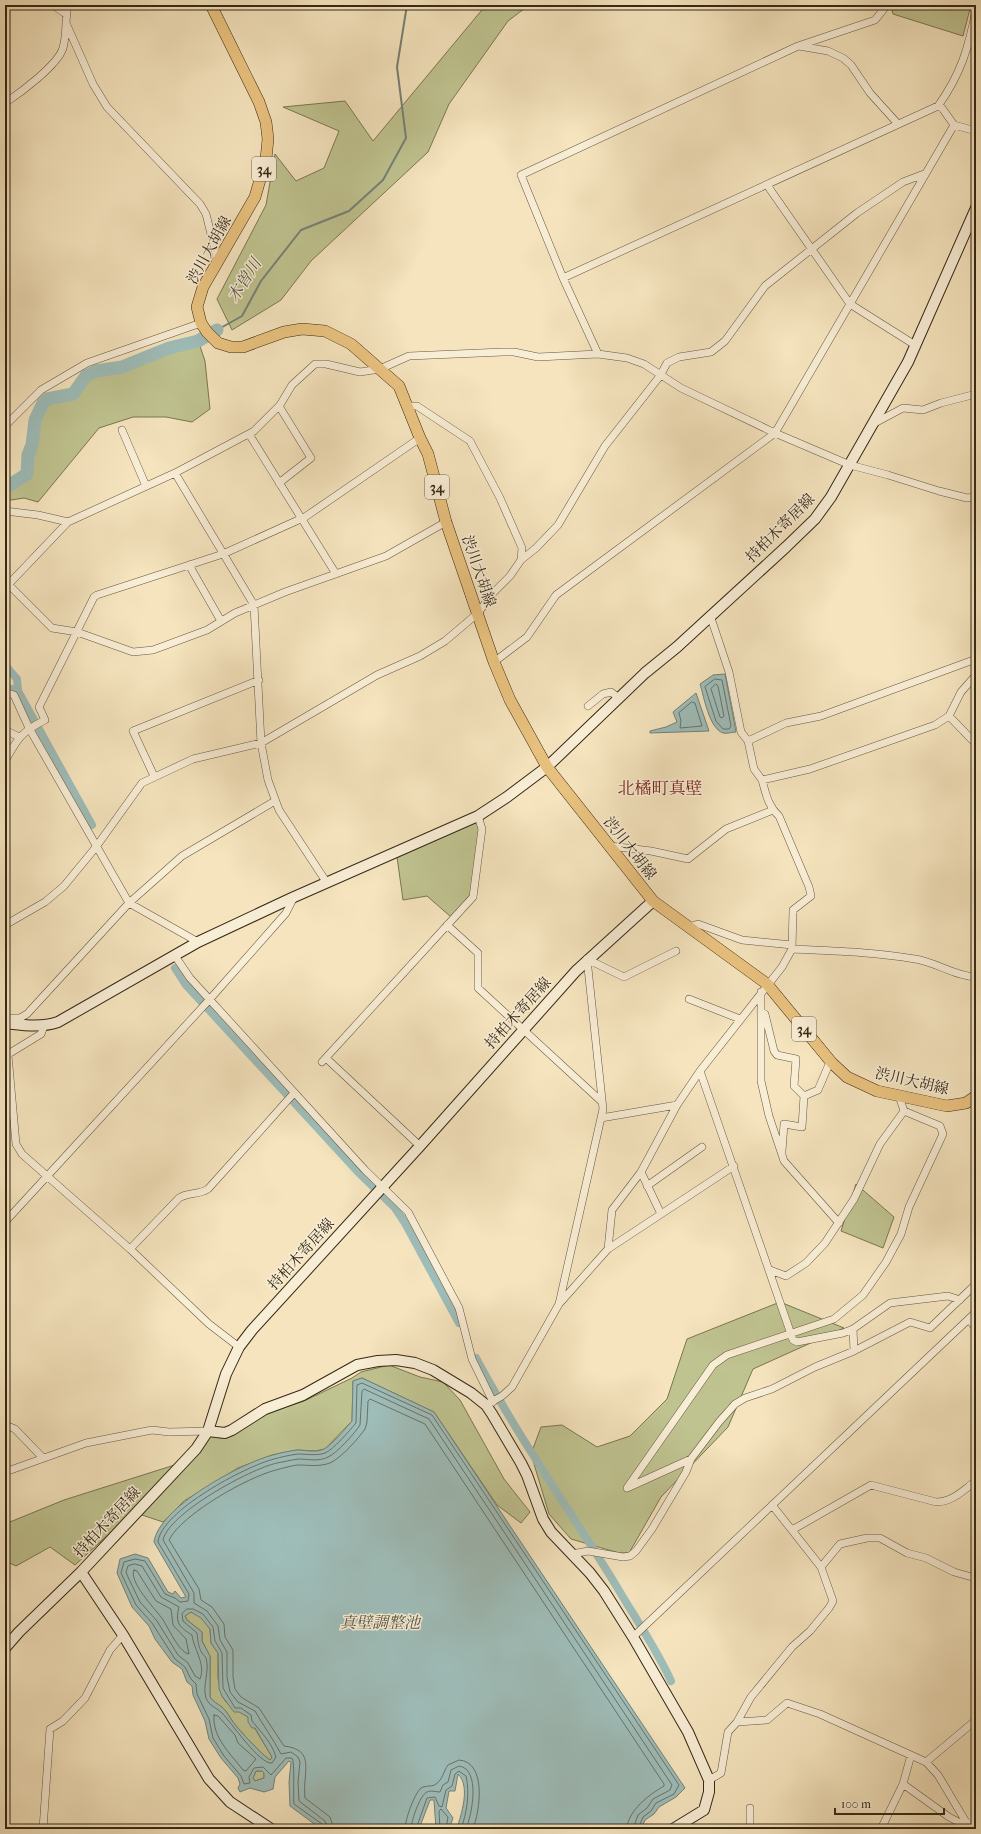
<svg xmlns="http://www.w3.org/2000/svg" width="981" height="1834" font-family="'IM FELL French Canon','Noto Serif JP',serif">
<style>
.green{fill:#bfc390;stroke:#7a7652}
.water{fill:#9ebdb9;stroke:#748177;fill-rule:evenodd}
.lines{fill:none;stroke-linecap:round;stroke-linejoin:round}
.shore{stroke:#6a7267;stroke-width:1}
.stream{stroke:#748177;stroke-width:2}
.canal{stroke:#9ebdb9;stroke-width:8}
.river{stroke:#9ebdb9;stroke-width:13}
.street-casing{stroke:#65573f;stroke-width:8}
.secondary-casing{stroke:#352815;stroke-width:12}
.primary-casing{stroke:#352815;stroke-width:12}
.street{stroke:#f8edd5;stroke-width:7}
.secondary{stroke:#f8edd5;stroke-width:10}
.primary{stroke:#eac27f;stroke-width:11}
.labels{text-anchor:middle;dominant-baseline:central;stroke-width:3;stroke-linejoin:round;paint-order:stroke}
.shield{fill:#f8edd5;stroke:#70634f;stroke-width:1}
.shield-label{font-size:14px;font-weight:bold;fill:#352815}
.street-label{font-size:15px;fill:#352815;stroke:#f8edd5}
.water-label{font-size:16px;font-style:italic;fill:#545546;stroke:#f8edd5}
.quarter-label{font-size:17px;fill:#7a1f14;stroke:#f8edd5}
</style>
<rect width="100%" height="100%" fill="#f5e4be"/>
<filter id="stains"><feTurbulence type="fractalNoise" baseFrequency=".005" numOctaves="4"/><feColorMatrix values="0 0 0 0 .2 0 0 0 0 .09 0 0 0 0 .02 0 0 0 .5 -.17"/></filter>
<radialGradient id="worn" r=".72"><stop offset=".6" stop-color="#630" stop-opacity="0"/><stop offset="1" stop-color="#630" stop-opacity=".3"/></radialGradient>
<path class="green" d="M486 5H529L508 21 449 104 428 152 311 261 281 300 232 330 217 299 266 205 275 154 296 181 324 168 339 131 283 107 345 101 373 141Z
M891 5H971L963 36 893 14Z
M199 343 205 361 210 409 192 422 166 417H133L99 428 38 502 24 498 5 501V490L28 475C31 455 33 420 45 404 53 393 64 401 73 396 82 391 85 378 94 373 103 368 114 372 124 368 150 360 172 350 199 343Z
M476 822 480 829 471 894 451 917 427 896 403 900 397 857Z
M856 1184 894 1217 883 1248 841 1231Z
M780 1302 844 1328 753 1369 728 1427 661 1497 629 1553H619L571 1539 549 1514 531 1454 541 1427 562 1425 597 1447 630 1436 667 1399 687 1339Z
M389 1365 420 1377 443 1382 460 1400 504 1479 530 1512 521 1523 497 1505 434 1412 362 1378 353 1381 352 1421 325 1449 315 1451 297 1450 272 1455 238 1468 184 1501 163 1522 133 1512 75 1565 50 1547 16 1566 5 1561V1524L64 1500 184 1462 210 1435 220 1438 232 1436 245 1425 267 1413 304 1401 352 1378 361 1372Z
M191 1612 201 1617 210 1629 211 1643 218 1653V1678L222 1696 226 1702 248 1717 272 1757 270 1760C261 1754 240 1731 233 1722 230 1718 228 1713 224 1709 219 1704 214 1703 210 1697V1656L202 1641V1632L187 1620 185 1616Z
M256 1771H262L264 1773V1778L255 1781 253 1778Z"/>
<path class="water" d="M725 674 736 732C732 732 727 734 723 733 709 728 704 697 700 684L713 675Z
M696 693 709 731 650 733V731L666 727 677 722 673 712Z
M362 1378 434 1412 685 1788 676 1797 659 1807 654 1814 645 1820 641 1829H457C461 1814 471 1787 458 1774L455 1791H449L446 1808 453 1818 449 1829H436L434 1800H430L419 1829H321L290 1806 289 1782 291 1762 289 1761 275 1777 273 1789 264 1792 250 1788 240 1792 238 1788 240 1784 238 1778 221 1758 209 1739 205 1721 193 1695 192 1686 187 1682 182 1669 172 1662 155 1639 149 1626 132 1607 117 1573 120 1559 135 1554 148 1558 168 1592 173 1594 175 1591 181 1598 186 1597 154 1542C158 1508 241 1463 273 1455 280 1453 289 1451 297 1450 306 1450 316 1453 324 1449 332 1445 346 1428 352 1421L353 1381ZM191 1612 201 1618 210 1629 211 1643 218 1653 219 1689 222 1696 234 1712H239L248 1717V1722L252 1728H255L272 1757 270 1760C262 1755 239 1730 233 1722 230 1718 228 1713 224 1709 219 1704 214 1703 210 1697V1656L202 1641V1632L187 1620 185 1616ZM256 1771H262L264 1773V1778L255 1781 253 1778Z"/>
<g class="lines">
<path class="shore" d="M715 679 722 680 731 726 729 729H723L716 721 705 687Z
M716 684 718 686 724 716 722 718 720 717 711 689Z
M692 702 695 703 702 726 680 728 681 721 679 713Z
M135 1564 142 1566 161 1597 179 1607C175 1623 179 1627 192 1635 194 1650 206 1664 200 1679L195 1676 188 1663 178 1655 157 1621 140 1602 128 1577 126 1572 128 1566Z
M134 1570 137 1571 156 1601 171 1609 173 1625 186 1639 189 1654C178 1652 168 1626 161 1617 155 1609 128 1581 134 1570Z
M187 1609H193L203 1614 213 1627 215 1641 222 1653 223 1688 235 1708H241L251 1715 252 1721C261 1732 272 1743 276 1757L272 1763C260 1765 231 1722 222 1713 217 1708 209 1706 206 1698 202 1686 210 1671 206 1658 206 1657 203 1655 202 1653 198 1647 198 1640 197 1633L183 1621 182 1614Z
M214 1715 218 1716 235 1735 238 1743 256 1759 246 1771 243 1770C231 1754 212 1738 214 1715Z
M323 1829 322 1824 294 1804C293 1795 295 1761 292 1758H286L271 1775 263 1767 254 1768 249 1777 250 1783 244 1784 241 1776 224 1756 213 1738 209 1719 197 1694 196 1684 191 1679 185 1667 175 1659 152 1623 136 1605 121 1573 124 1562 135 1559 145 1561 165 1594 175 1598 180 1602 188 1601 189 1594 158 1542C161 1511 246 1466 274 1459 281 1457 290 1455 298 1454 307 1454 317 1456 325 1453 333 1450 350 1430 356 1423L357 1385 362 1383 432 1415 679 1785 674 1794 656 1803 651 1811 643 1817 638 1829
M328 1829 325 1821 299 1801 298 1782 300 1762 298 1757 291 1752 281 1754C273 1739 263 1725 255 1711L238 1702 230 1692 227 1677V1652L220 1640 218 1626 207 1611 194 1603V1593L163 1540C169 1513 250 1469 277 1463 283 1462 291 1460 298 1459 308 1459 318 1462 328 1457 336 1454 355 1433 360 1425L362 1391 364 1389 429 1419 672 1785 670 1790 653 1799 647 1808 638 1815 633 1829
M334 1829 330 1817 305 1798C302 1772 317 1750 284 1746L259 1708 241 1697 235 1689 233 1677V1650L225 1637 224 1624 212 1607 201 1600 199 1589 169 1540C182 1514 248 1477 276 1470 283 1468 291 1466 297 1465 309 1465 319 1467 330 1463 340 1459 359 1438 365 1429L367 1422 368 1401 370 1399 425 1424 664 1784V1786C650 1794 627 1811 627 1829
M405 1829C405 1820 414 1794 421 1788 426 1785 433 1787 436 1784 443 1779 443 1772 448 1765L459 1760C487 1762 480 1811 473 1829
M411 1829C411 1821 420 1795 427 1792 431 1790 436 1792 440 1792L443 1785 448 1782 451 1770 459 1766C481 1769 472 1815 466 1829
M416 1829 427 1798 435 1797 439 1806 442 1807 446 1790 452 1786 455 1774 459 1771 466 1776C470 1794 467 1812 461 1829
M440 1829 439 1811 441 1809 448 1817 446 1829"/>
<path class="stream" d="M217 330 242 316 261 281 301 230 349 211 383 180 406 138 397 67 407 5"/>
<path class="canal" d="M5 665 17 679 18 691 92 825
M5 687 18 691
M175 968 186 985 360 1174 395 1208 405 1223 459 1323
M476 1358C518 1437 570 1510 617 1587 635 1618 656 1648 671 1681"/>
<path class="river" d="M5 488 27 474 28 455 32 445 35 420 43 403 47 399 73 394 86 376 96 371 122 367 169 348 198 341 217 330"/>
<defs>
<path id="street" d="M53 5 66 14
M66 23 93 84 107 107 200 204 206 214 218 262
M799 46 828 51 843 58 851 65 870 93 898 124
M5 103C20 93 58 65 63 48 67 34 65 19 68 5
M954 125 976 131
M767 185 850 304 915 345
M563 278 938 106C961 74 969 47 976 9
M598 354 563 278 521 175 798 46 875 20 887 5
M279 406 311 458 279 483
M408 406H417L470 441 500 498 522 548 521 560
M873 424 903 408 923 410 941 403 976 394
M5 426 41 390 87 363 201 323
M122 430 146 486
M249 434 336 574
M175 473 254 605 261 743 268 780 279 810 327 883
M5 511 38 515 68 522
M189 565 221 621
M8 584 52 628 77 632 133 652 153 650 207 630 235 613 285 592 386 556 446 522
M5 588 68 522 175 473 254 431 280 405 292 385 315 364H326L360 372 380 369 409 356 503 352H514L538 357 598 354 627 358 644 364 681 388 775 433 850 465 888 475 939 491 967 498 976 497
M710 615 729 672 741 732 748 741 754 769 762 780 810 769 935 725 949 716 961 692 976 675
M494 662 527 637 556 595 775 433 954 125 942 108 938 106
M5 692 14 695 29 728 129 903 198 942
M588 706 603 694 611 692 619 698
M949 716 976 744
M5 730 19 737
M748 741 786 723 821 716 976 659
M5 761C18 738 21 732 45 720L39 707 94 597 97 595 223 554 305 517 420 438
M154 776 133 731 259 680
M762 780C766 794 768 806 779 816L809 887 811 896 793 910 792 949
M610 846 651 851 688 859 726 829 773 810
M5 925 45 902 64 886 96 847 142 783 193 759 261 743 377 675 420 656 445 641 478 613 493 593 510 576 521 560 536 548 558 525 605 446 660 376 667 363 679 357 711 352 725 341 765 286 857 213 903 182 924 174
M447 925 478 953V988L602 1102
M689 927 698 924 742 940 792 945
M175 956 190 978 365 1170 408 1212 459 1308 472 1359 493 1402
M761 992V1081L769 1116 784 1161 839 1223
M689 999 740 1019
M761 1012 765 1014 774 1051 777 1055 796 1059 794 1086 804 1096
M5 1018H20L27 1014 129 903 182 856 275 801
M8 1055 16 1144 22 1154 130 1249 209 1324 239 1347
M5 1056 41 1034 44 1026
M326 1058 420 1146
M322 1062 473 897 482 829 478 816
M601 1118 677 1105
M782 1151 784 1124 802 1127 804 1096 818 1090 830 1062
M641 1172 661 1214
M647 1186 702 1147
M5 1222 210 999 286 913 294 897
M130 1249 179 1198C188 1192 199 1195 208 1189L294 1093
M608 1249 734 1166
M770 1270 786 1276 806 1263 825 1243 854 1199 880 1144 904 1111 899 1096
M559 1304 608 1249 612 1210 641 1172 677 1105 700 1071 782 967 792 949C833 951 874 952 915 959 936 962 954 976 976 977
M969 1319 976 1329
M853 1329 890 1303 948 1296 960 1300
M854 1351 910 1322 930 1328 976 1284
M486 1405 502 1396 512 1387 559 1304 603 1109 587 959 624 977 676 951
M5 1425 15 1429 43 1458
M691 1459 627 1488 713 1365 727 1355 834 1319 863 1295 886 1262 901 1234 909 1207 943 1134 940 1126 904 1111
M5 1472 86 1443 152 1430 169 1432 208 1431
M772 1505 821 1567
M792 1530 871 1485 936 1502C953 1502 963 1490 976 1481
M572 1554 588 1551 623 1557 630 1556 636 1551 652 1529 686 1472 691 1459 719 1422 735 1404 745 1398 772 1389 815 1367 854 1351 853 1329 843 1333 797 1342 793 1340 700 1071
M633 1637 976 1312
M737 1722 751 1697 792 1647 810 1631 829 1608 833 1601 821 1567 840 1544 867 1538H880L907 1553 926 1558 954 1572 972 1577 976 1575
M926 1762 976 1720
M709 1780 721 1773 728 1732 737 1722 767 1720 787 1703 820 1714 926 1762 938 1775 966 1822 976 1827
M903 1784 949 1817 964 1825
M5 1828 45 1829
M43 1829 50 1729 63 1721 85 1698 110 1650 123 1635
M750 1829V1808
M881 1829 903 1784 911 1755"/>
<path id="secondary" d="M5 1023C23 1025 40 1028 58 1022L198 942 294 897 478 816 507 797 547 767 645 673 677 647 786 547 815 519 831 497 908 362 976 208
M208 1431 225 1433 232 1430 265 1409 303 1395 357 1365 378 1361 396 1360 415 1363 433 1370 471 1393 486 1405 492 1414 521 1463 527 1475 543 1519 551 1532 590 1573 604 1591 633 1637 688 1732 709 1780V1792L704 1810 673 1829
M81 1572 123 1635 209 1779 230 1802 271 1829
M5 1648 19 1632 81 1572 196 1449 208 1431 226 1374 239 1347 252 1330 420 1146 576 971 653 901"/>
<path id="primary" d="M211 5 259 102 266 122 268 139 266 159 255 197 203 287 197 307 201 323 207 332 218 343 231 347H243L284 332 302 329 325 331 351 344 399 386 420 438 428 454 446 522 494 662 510 700 547 767 653 901 767 984 832 1063 847 1077 877 1091 947 1106 966 1103 976 1096"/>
</defs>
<use href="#street" class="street-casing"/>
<use href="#secondary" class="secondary-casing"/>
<use href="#primary" class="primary-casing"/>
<use href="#street" class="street"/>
<use href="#secondary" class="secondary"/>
<use href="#primary" class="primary"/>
</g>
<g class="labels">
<g class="shield">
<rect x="252" y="157" width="24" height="24" rx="3"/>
<rect x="425" y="475" width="24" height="24" rx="3"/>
<rect x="792" y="1017" width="24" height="24" rx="3"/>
</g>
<g class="shield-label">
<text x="264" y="169">34</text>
<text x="437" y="487">34</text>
<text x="804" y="1029">34</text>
</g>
<g class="street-label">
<text transform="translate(209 250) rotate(-61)">渋川大胡線</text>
<text transform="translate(780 528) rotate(-45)">持柏木寄居線</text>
<text transform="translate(479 571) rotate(71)">渋川大胡線</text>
<text transform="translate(630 848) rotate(52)">渋川大胡線</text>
<text transform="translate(518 1013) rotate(-48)">持柏木寄居線</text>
<text transform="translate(912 1081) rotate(13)">渋川大胡線</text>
<text transform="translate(301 1254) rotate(-48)">持柏木寄居線</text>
<text transform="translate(107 1522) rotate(-47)">持柏木寄居線</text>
</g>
<g class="water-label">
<text transform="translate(244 280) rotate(-58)">木曽川</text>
<text x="380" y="1622">真壁調整池</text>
</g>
<g class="quarter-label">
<text x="660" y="788">北橘町真壁</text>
</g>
</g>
<rect width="981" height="1834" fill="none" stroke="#f5e4be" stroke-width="20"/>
<rect x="6" y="6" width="969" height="1822" fill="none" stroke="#352815" stroke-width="2"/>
<rect x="10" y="10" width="961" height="1814" fill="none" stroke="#352815"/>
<path d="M835 1808v6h109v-6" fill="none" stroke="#352815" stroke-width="2"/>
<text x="841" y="1808" font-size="12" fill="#352815" stroke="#f8edd5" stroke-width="3" paint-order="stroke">100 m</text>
<rect width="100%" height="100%" filter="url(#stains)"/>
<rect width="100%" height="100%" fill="url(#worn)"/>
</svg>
